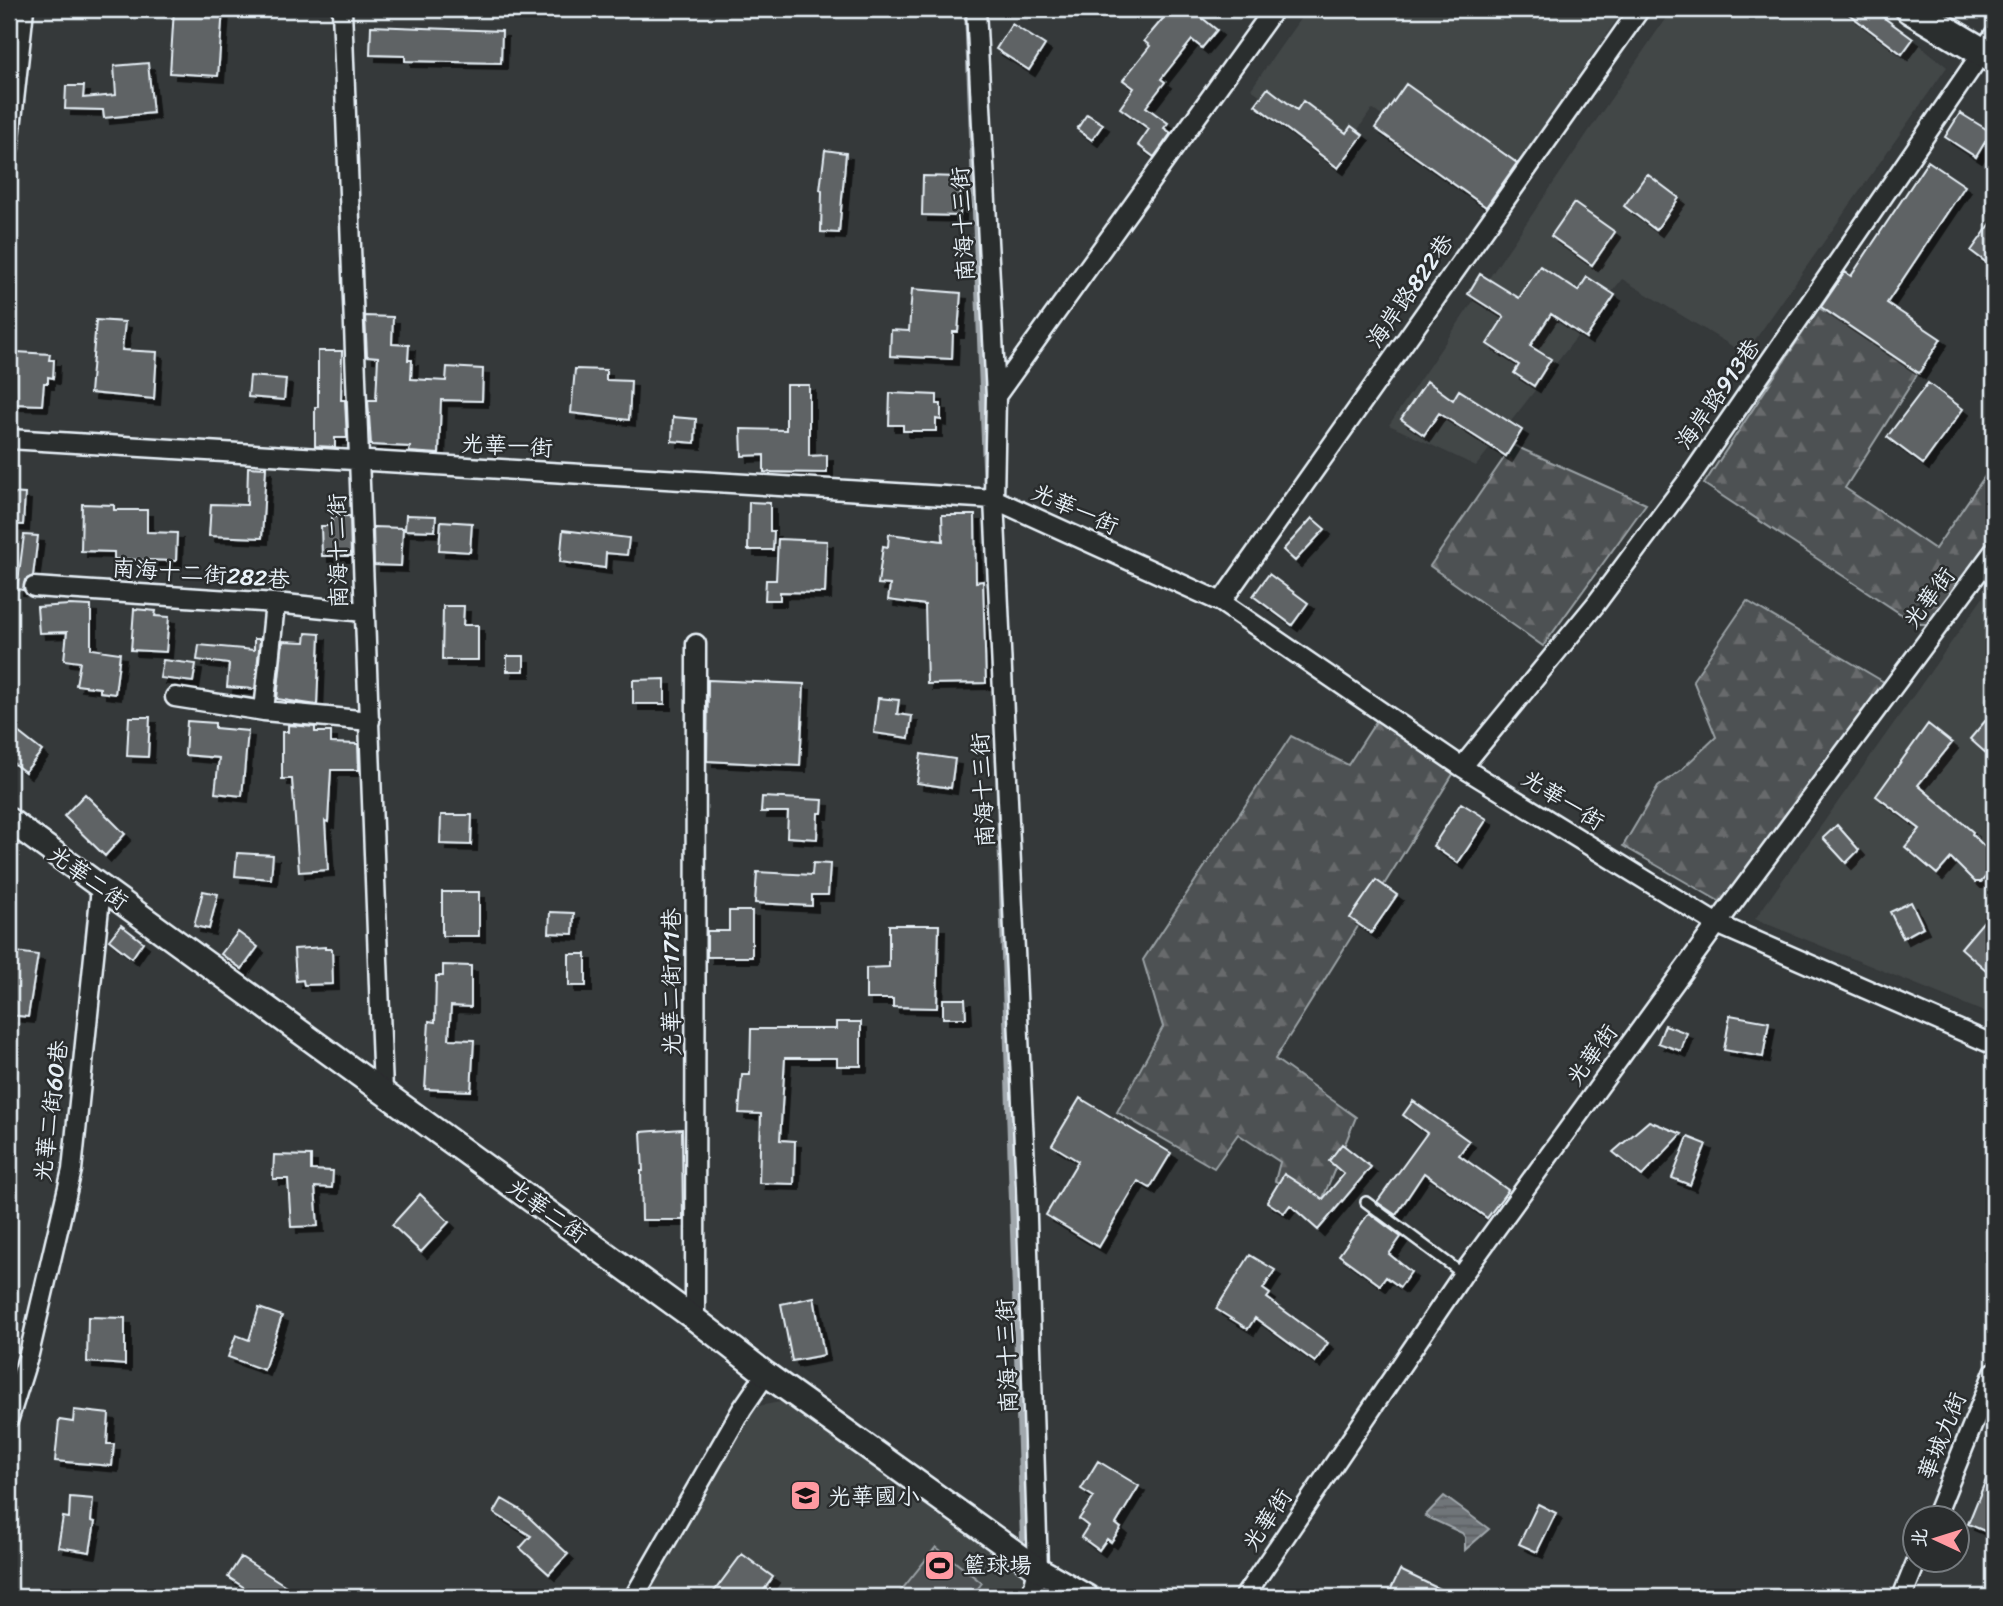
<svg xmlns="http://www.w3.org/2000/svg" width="2003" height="1606" font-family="Sriracha,'LXGW WenKai TC',sans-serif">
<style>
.built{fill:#424647}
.forest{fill:url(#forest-firs);stroke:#9aa1a5;stroke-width:2}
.pitch{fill:#4d5152;stroke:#9aa1a5;stroke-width:2}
.water{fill:url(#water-rules);stroke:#a0a7ac;stroke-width:2}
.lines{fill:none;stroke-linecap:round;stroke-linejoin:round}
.stream{stroke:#a0a7ac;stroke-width:6}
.building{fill:#5f6365;stroke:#e8f1f8;stroke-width:2;filter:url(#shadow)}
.service-casing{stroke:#e8f1f8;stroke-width:14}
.minor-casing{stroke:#e8f1f8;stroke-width:23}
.tertiary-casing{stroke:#e8f1f8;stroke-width:28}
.primary-casing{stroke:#e8f1f8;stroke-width:33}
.service{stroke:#2a2d2e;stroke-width:9}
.minor{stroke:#2a2d2e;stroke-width:18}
.tertiary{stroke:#2a2d2e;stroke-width:23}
.primary{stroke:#2a2d2e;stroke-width:28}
.labels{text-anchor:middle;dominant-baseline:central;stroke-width:5;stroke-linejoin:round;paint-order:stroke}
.street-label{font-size:23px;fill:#e8f1f8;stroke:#2a2d2e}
.poi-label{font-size:23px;fill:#e8f1f8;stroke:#2a2d2e;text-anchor:start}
</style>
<defs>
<pattern id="forest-firs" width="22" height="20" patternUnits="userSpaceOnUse" patternTransform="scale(1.75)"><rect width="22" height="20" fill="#4d5152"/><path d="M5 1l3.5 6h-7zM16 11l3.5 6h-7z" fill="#676a6c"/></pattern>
<pattern id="water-rules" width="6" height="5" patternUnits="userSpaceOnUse" patternTransform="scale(1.75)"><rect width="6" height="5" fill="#707579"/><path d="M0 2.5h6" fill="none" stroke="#5b5e62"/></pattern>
<filter id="shadow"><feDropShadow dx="6" dy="6" stdDeviation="0" flood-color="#0009"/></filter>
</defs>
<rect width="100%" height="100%" fill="#35393a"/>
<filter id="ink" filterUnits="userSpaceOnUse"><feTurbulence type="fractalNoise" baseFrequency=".0143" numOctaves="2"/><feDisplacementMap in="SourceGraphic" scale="14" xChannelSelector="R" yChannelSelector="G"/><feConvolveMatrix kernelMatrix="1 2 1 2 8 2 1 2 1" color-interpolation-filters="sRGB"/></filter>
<g filter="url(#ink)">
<path class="built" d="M1307 9H1624L1494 197 1372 109 1342 153 1251 89Z
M1672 9H1876L1947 67 1745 354 1622 279 1476 466 1389 425Z
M1994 582V1016L1755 919Z
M786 1401 1036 1584 1033 1597H640L742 1409Z"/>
<path class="forest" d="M1819 308 1920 370 1845 488 1935 549 1994 463V543L1932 624H1916L1704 484Z
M1513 445 1646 504 1543 646 1430 566Z
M1747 601 1889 685 1731 908 1623 846 1658 787 1681 770 1716 737 1693 680Z
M1377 720 1455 771 1275 1059 1356 1117 1321 1203 1275 1181 1280 1162 1238 1134 1214 1168 1117 1112 1163 1027 1143 960 1291 736 1348 765Z"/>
<path class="pitch" d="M936 1547 982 1583 971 1597H896Z"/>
<path class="water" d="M1444 1496 1489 1529 1465 1550V1537L1462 1533 1425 1516Z"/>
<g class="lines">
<path class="stream" d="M967 9 986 491
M997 739 1023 1539"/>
</g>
<path class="building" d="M174 9H223L218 76 170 73Z
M1171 9H1191L1217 30 1202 48 1192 40 1161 79 1165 82 1146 107 1168 123 1164 128 1171 133 1154 157 1138 145 1149 129 1120 108 1134 88 1123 80 1150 46 1144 41Z
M1842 9H1872L1913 39 1902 54Z
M1012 24 1045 45 1029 70 996 49Z
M371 26 502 31 501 63 405 61V56L370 55Z
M148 63 153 113 104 118 103 110 65 109 66 86H84L83 98 116 95 114 66Z
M1406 84 1517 163 1486 207 1375 128Z
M1268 88 1297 110 1303 101 1346 133 1351 126 1363 135 1338 168 1255 105Z
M1960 113 1991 132 1976 157 1945 137Z
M1087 114 1103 124 1092 140 1077 129Z
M825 150 846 153 839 233 821 232 822 191 820 190Z
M1928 161 1965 186 1887 303 1941 339 1919 373 1821 307 1845 272 1851 276Z
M1647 174 1679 198 1656 230 1624 206Z
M923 176 961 177 960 216 922 215Z
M1574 203 1615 232 1592 265 1551 236Z
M1994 219V253L1987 263 1971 251Z
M1540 266 1578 291 1587 277 1615 295 1586 338 1551 314 1530 346 1551 359 1534 386 1514 373 1519 365 1487 344 1504 317 1468 294 1480 274 1519 298Z
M912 289 961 293 958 332H953L952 359 890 356 891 330 909 331Z
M365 316 393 317 392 344 409 345 408 360H412L411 379 446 381 447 367 483 369 482 401 441 400 439 454 409 452 410 447 371 445 368 400H376L378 357 367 356Z
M96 320 125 322 122 350 157 352 154 399 90 393Z
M318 351H342L341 400H345L347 438H335V447L315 446V407H318Z
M16 352 50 354 49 360H54L53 378 48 377V383H44L42 405 14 404Z
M575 369 606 370V380L631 381 629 420 571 413Z
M250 376 286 379 284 400 248 397Z
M1427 381 1453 400 1459 390 1522 430 1506 456 1439 413 1424 435 1401 419Z
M1928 383 1963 409 1923 464 1887 437Z
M786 385H809V456L827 455V473L764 472V455L742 456 741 429 786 430Z
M890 393 937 395V404H941V420L936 419V431H903V425H889Z
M673 417 696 419 695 443 672 441Z
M248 467 266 468 262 538 209 536 211 504 247 505Z
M9 493 25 494 23 525 9 524Z
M749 502 770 503V531H774L773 550H748Z
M82 504 114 505V510H147V532L177 533 176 561 114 559V552L81 551Z
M406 515 436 516 435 531 405 530Z
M942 515H975L976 582 983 581 986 683 927 684 925 605 888 600 890 585 878 584 883 546 888 547 889 534 943 541Z
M332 516H350L351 556H322L321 526H332Z
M1312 518 1325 529 1295 561 1283 550Z
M441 521 472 523 470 552 439 550Z
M373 527 403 528 401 566 374 565Z
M563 530 629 538 627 555 606 553 605 568 560 562Z
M24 535 38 536 33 576 25 580 23 590 17 589Z
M778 539 827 541 825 593 780 592V600H765L766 580H776Z
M1269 574 1308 603 1292 625 1253 596Z
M70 605 91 606V649L120 653 115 694 100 692V688L76 685 80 662 64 660 67 632 39 633 37 607Z
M443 606H464L463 625H478V660H442Z
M134 609 156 611 155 616 169 617 166 652 131 650Z
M306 633 320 634 317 705 277 699 283 641 305 642Z
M254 639H260L255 689 227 687 229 664 197 660 199 645 254 650Z
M507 656H524V671H507Z
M163 660 196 664 193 682 160 678Z
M665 679V704H633V680Z
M708 680 804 684 800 766 707 761Z
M878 698 899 700 897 714 912 716 909 738 874 733Z
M129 717H150L148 757 127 756Z
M1986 720 1994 727V745L1987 754 1970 739Z
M187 721 215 723V728L248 731 242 796 215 793 219 758 185 755Z
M1928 724 1952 743 1918 785 1973 832 1972 834 1994 856V868L1981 882H1975L1951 858 1937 874 1905 847 1920 829 1876 796Z
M9 725 42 751 25 772 9 760Z
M288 725 315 727V732H331V743L358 744 359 770H331L328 822 325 821 328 870 299 872 292 779H282V732H288Z
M921 754 955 759 951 788 917 783Z
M85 794 125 834 105 856 64 816Z
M762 797 823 800 822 813H818L817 839 787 837 788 812H761Z
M1461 803 1487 819 1458 863 1433 846Z
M441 815H472L471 845 440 844Z
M1837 825 1859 850 1846 863 1823 838Z
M237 853 273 855 271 879 235 876Z
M813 863 830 864 828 895H812V906L755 903 757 872 812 875Z
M1376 880 1397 895 1371 933 1350 918Z
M203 891 218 894 209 929 194 926Z
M442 892H479V936H442Z
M1911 902 1923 927 1903 938 1890 912Z
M1994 909V977L1961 948Z
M729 911H752V957H707V931H729Z
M550 912 574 913 573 934 549 933Z
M121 925 143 942 132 958 109 940Z
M889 925H939L937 1008 893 1007V999H866V968L889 967Z
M238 932 258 947 242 969 221 954Z
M325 947V949H332L333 984 304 985 303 980 296 981 294 949Z
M9 951 38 955 28 1017 9 1015Z
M569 954H586V986H569Z
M443 965 471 966V1007L451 1006 449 1039 474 1040 471 1091 425 1089 429 1021 435 1022 436 976H443Z
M943 999H965L966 1018H943Z
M1730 1015 1769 1022 1763 1057 1724 1050Z
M836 1022H861V1066H837V1058H785L780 1140 795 1141 794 1184 759 1183 761 1114 739 1113 742 1075H750L751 1029H836Z
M1665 1025 1687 1033 1681 1051 1658 1043Z
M1080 1098 1171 1153 1150 1188 1138 1181 1099 1247 1046 1215 1078 1161 1052 1145Z
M1413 1101 1469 1141 1459 1155 1508 1190 1487 1218 1424 1173 1396 1215 1377 1202 1427 1133 1403 1115Z
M1649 1121 1682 1134 1642 1176 1613 1152Z
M682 1129 683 1220H642L641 1171H643L641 1132Z
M1688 1137 1706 1144 1690 1185 1672 1178Z
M1342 1144 1371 1167 1318 1230 1290 1205 1284 1213 1267 1202 1284 1174 1323 1199 1344 1174 1329 1161Z
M274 1155 311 1156V1170L333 1171 332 1188 315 1187 318 1226 291 1227 288 1179H273Z
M420 1194 449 1222 421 1252 392 1225Z
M1369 1213 1401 1237 1389 1254 1411 1272 1400 1287 1386 1277 1380 1285 1339 1255Z
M1250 1255 1275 1270 1263 1289 1270 1294 1267 1298 1328 1343 1315 1362 1255 1318 1248 1329 1216 1309Z
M814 1297 824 1355 792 1361 781 1304Z
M259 1308 282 1316 264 1370 228 1357 236 1335 249 1340Z
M88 1317 125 1318V1365L87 1362Z
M74 1410 109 1414 107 1444H114L112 1466 55 1461 59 1420 73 1422Z
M1994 1460V1535L1968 1524Z
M1098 1461 1139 1486 1116 1524 1121 1528 1111 1542 1107 1539 1099 1550 1081 1537 1088 1526 1079 1519 1094 1497 1081 1489Z
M70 1497 93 1499 91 1521 95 1522 90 1552 58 1547 63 1517 69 1518Z
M502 1499 521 1510 568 1554 549 1574 520 1548 531 1536 494 1513Z
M1538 1504 1556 1513 1537 1552 1519 1544Z
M742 1554 773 1577 759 1597H710Z
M241 1557 303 1597H259L228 1577Z
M1400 1570 1456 1597H1402L1390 1591Z"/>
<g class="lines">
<defs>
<path id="service" d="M1366 1202 1463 1274"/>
<path id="minor" d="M342 9 383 1091
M976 9 996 396 994 499 1026 1187 1038 1569 1031 1597
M9 147 24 9
M996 396 1274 9
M9 439 994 499 1221 602 1462 767 1717 924 1994 1045
M34 587 275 603 364 612
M1221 602 1640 9
M175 697 264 711 370 721
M264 711 275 603
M1462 767 1595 605 1691 476 1994 35
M695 1319 696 644
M9 1418 29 1354 72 1170 101 888
M1935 1518 1994 1372
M634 1597 742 1409 766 1374
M1244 1597 1463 1274 1717 924 1994 551
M1902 1597 1917 1560"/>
<path id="tertiary" d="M9 820 695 1319 766 1374 1038 1569 1087 1597"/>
<path id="primary" d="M1910 9 1994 59"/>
</defs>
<use href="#service" class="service-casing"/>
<use href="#minor" class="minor-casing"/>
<use href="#tertiary" class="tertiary-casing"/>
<use href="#primary" class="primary-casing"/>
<use href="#service" class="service"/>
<use href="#minor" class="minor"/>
<use href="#tertiary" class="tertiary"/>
<use href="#primary" class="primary"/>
</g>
</g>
<defs>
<symbol id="school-square" viewBox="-11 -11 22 22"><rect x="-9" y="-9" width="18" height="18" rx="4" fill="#ff9aa2" stroke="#2a2d2e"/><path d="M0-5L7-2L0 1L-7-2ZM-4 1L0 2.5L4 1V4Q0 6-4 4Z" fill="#111"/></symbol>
<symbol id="stadium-square" viewBox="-11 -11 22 22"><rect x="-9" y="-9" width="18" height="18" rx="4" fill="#ff9aa2" stroke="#2a2d2e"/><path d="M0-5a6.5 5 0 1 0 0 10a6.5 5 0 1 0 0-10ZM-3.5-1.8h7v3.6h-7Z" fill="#111"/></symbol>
</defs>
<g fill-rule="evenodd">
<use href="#school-square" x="788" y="1478" width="35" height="35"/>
<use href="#stadium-square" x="922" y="1548" width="35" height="35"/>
</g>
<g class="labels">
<g class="street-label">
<text transform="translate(963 224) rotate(-93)">南海十三街</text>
<text transform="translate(1410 291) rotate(-55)">海岸路822巷</text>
<text transform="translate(1718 394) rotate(-55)">海岸路913巷</text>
<text transform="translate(507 446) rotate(3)">光華一街</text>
<text transform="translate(1075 509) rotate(24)">光華一街</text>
<text transform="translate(338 551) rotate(-91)">南海十二街</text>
<text transform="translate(201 574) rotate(4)">南海十二街282巷</text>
<text transform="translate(1929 598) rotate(-53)">光華街</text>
<text transform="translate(983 790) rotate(-93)">南海十三街</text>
<text transform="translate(1563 800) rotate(32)">光華一街</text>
<text transform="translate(88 878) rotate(36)">光華二街</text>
<text transform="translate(671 982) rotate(-90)">光華二街171巷</text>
<text transform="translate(1592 1055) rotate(-54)">光華街</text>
<text transform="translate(51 1111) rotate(-83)">光華二街60巷</text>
<text transform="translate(547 1211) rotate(36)">光華二街</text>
<text transform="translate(1007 1356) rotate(-92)">南海十三街</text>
<text transform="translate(1942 1436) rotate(-68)">華城九街</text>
<text transform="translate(1267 1520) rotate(-56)">光華街</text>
</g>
<g class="poi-label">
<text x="828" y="1496">光華國小</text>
<text x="963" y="1565">籃球場</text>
</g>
</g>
<rect width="2003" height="1606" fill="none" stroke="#2a2d2e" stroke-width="35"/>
<rect x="18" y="18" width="1968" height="1571" fill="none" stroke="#e8f1f8" stroke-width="2.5" filter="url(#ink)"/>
<g transform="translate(1936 1539) rotate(274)"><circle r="33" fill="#2a2d2e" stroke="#767b7f" stroke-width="2"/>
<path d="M0-5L12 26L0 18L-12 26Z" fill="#ff9aa2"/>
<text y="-10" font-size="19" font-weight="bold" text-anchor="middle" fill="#e8f1f8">北</text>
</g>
</svg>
